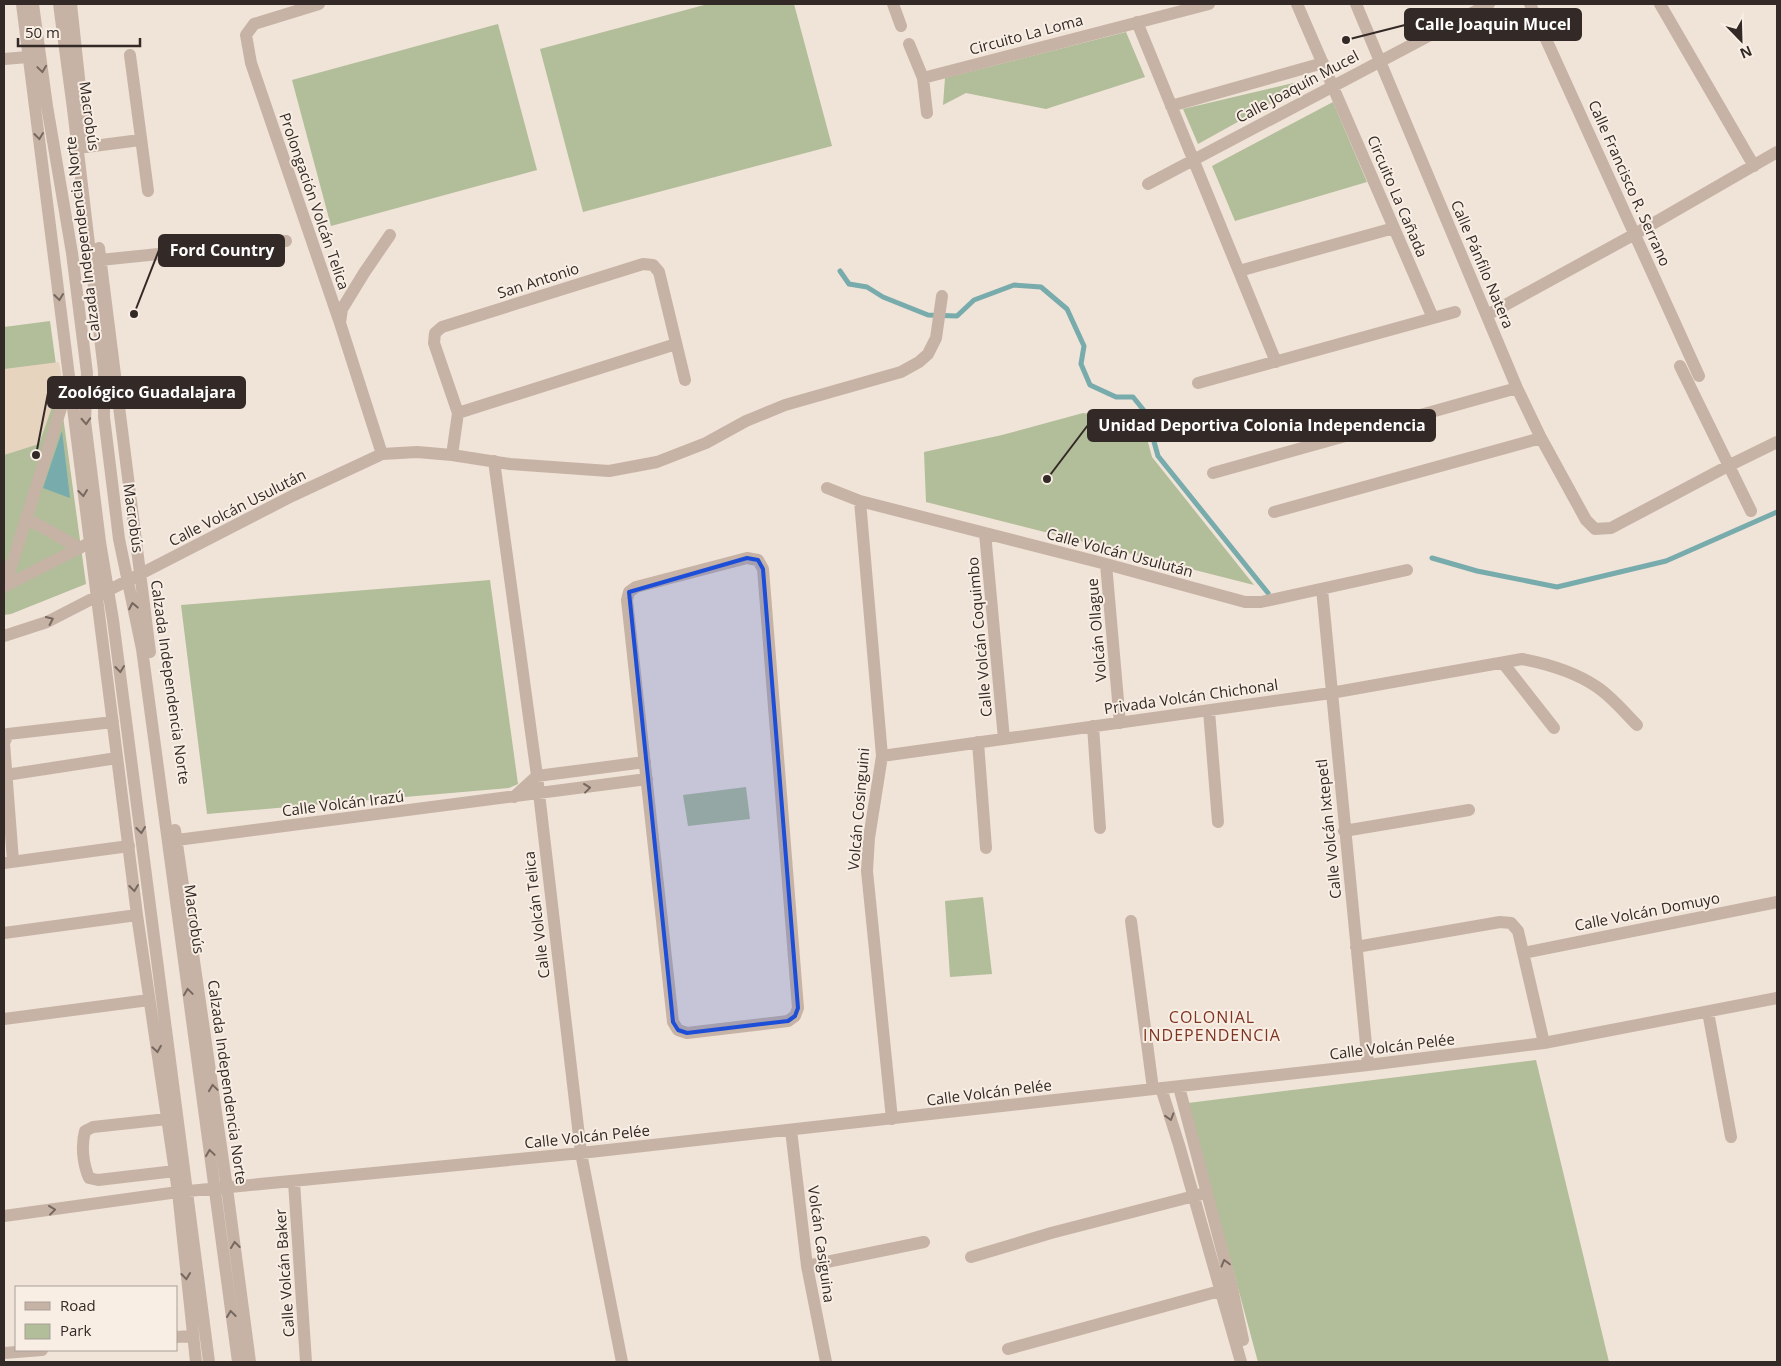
<svg xmlns="http://www.w3.org/2000/svg" width="1781" height="1366" font-family="'Open Sans',sans-serif">
<style>
.green{fill:#b2bd99}
.plaza{fill:#e7d4bf}
.water{fill:#78abab}
.lines{fill:none;stroke-linecap:round;stroke-linejoin:round}
.stream{stroke:#78abab;stroke-width:5}
.minor{stroke:#c7b3a5;stroke-width:12}
.oneway{stroke:#76675f}
.marked{fill:#1d4ed8;fill-opacity:0.2;stroke:#1d4ed8;stroke-width:4;stroke-linejoin:round}
.labels{text-anchor:middle;dominant-baseline:central;stroke-width:4;stroke-linejoin:round;paint-order:stroke}
.street-label{font-size:15px;fill:#332926;stroke:#f8eee4}
.neighbourhood-label{font-size:16px;letter-spacing:1px;fill:#7e3522;stroke:#f8eee4}
.leader{fill:none;stroke:#332926;stroke-width:2}
.callout-dot{fill:#332926;stroke:#f8eee4;stroke-width:2}
.callout{fill:#332926;stroke:#332926;stroke-width:2}
.callout-label{font-size:16px;text-anchor:middle;font-weight:bold;fill:#fff}
</style>
<rect width="100%" height="100%" fill="#f0e3d8"/>
<path class="green" d="M708 4H794L832 146 583 212 540 49Z
M498 24 537 170 331 226 292 80Z
M1126 32 1145 77 1046 109 966 93 943 105 945 78Z
M1319 77 1198 144 1183 109Z
M1333 102 1367 182 1235 221 1212 166Z
M50 321 86 584 11 614 4 615V327Z
M1083 413 1142 420 1152 457 1254 585 926 502 924 452 1002 435Z
M490 580 518 784 509 788 207 814 181 605Z
M746 787 750 819 688 826 683 795Z
M983 897 992 974 950 977 945 901Z
M1536 1060 1609 1362H1258L1188 1103Z"/>
<path class="plaza" d="M59 362 62 379 39 444 4 455V369Z"/>
<path class="water" d="M62 431 70 498 43 488Z"/>
<g class="lines">
<path class="stream" d="M840 271 849 284 867 287 883 297 928 315 957 316 974 300 1014 285 1041 287 1067 309 1084 346 1081 364 1090 385 1116 397H1133L1146 413 1158 456 1268 593
M1432 558 1477 571 1557 587 1666 561 1777 512"/>
<path class="minor" d="M22 4 137 915 178 1192 196 1362
M33 4 47 106 72 253 87 373 85 421 100 542 113 620 209 1362
M59 4 73 109 104 371V417L119 539 142 649 238 1362
M71 4 86 143
M319 4 254 24 246 35 251 63 340 323 382 454
M893 4 901 26
M1297 4 1433 318
M1356 4 1517 388 1541 438 1586 520 1595 529 1611 528 1728 466 1777 442
M1530 4 1699 376
M1660 4 1754 166
M1137 22 1276 362
M909 44 923 78 927 113
M130 55 148 191
M4 59 28 57
M923 78 1209 4
M1171 106 1323 63
M86 147 140 140
M1148 184 1489 4
M99 248 150 652
M100 260 286 241
M1239 271 1394 228
M1487 315 1635 234 1777 152
M340 323 342 309 364 273 390 235
M1680 366 1751 511
M1198 383 1455 312
M458 413 676 344
M452 455 458 413 434 343 435 333 442 327 643 264 653 265 659 272 685 380
M494 461 537 776 581 1153 622 1362
M1213 473 1517 388
M827 488 860 501 1106 564 1245 602H1261L1407 570
M860 501 882 756 869 838 867 871 892 1119
M1274 512 1541 438
M26 518 80 548
M985 533 1004 739
M747 558 758 560 763 569 798 1008 795 1016 788 1021 687 1033 678 1030 673 1022 627 600 629 592 636 587Z
M1106 564 1120 723
M5 586 68 386
M5 586 89 543
M1322 589 1368 1065
M4 636 47 622 292 496 382 454 417 452 452 455 510 464 609 471 657 462 706 443 746 421 785 405 901 372 919 362 928 354 936 338 942 296
M1503 663 1554 728
M1209 711 1218 822
M1093 726 1100 828
M978 742 986 848
M4 743 13 861
M4 743 8 734 113 722
M882 756 1331 693 1522 659C1548 664 1575 672 1597 687 1612 697 1624 712 1637 725
M6 775 117 758
M514 797 537 776 645 762
M175 830 227 1188 250 1362
M1344 831 1469 810
M177 840 647 779
M4 863 129 846
M1131 921 1153 1089
M4 933 137 915
M1356 947 1500 922 1511 923 1518 931 1544 1043
M1523 953 1777 902
M1708 1012 1731 1137
M4 1019 149 1000
M1179 1087 1232 1288 1243 1340
M1161 1088 1179 1145 1241 1362
M167 1119 93 1127 85 1131C81 1146 83 1164 89 1178L98 1180 175 1171
M791 1130 807 1266 826 1362
M294 1182 306 1362
M4 1216 178 1192 581 1153 1368 1065 1544 1043 1777 998
M971 1257 1051 1233 1202 1194
M807 1266 924 1242
M176 1337 192 1336
M1008 1349 1227 1289
M4 1353 42 1350"/>
</g>
<defs><path id="oneway-chevron" d="M-2-3.5L2.5 0L-2 3.5" fill="none" stroke-width="1.6" stroke-linecap="round" stroke-linejoin="round" transform="scale(1.25)"/></defs>
<g class="oneway">
<use href="#oneway-chevron" transform="translate(42 69) rotate(82)"/>
<use href="#oneway-chevron" transform="translate(39 136) rotate(83)"/>
<use href="#oneway-chevron" transform="translate(59 297) rotate(83)"/>
<use href="#oneway-chevron" transform="translate(86 421) rotate(87)"/>
<use href="#oneway-chevron" transform="translate(83 493) rotate(83)"/>
<use href="#oneway-chevron" transform="translate(133 606) rotate(-101)"/>
<use href="#oneway-chevron" transform="translate(50 620) rotate(-25)"/>
<use href="#oneway-chevron" transform="translate(120 669) rotate(83)"/>
<use href="#oneway-chevron" transform="translate(587 788) rotate(-7)"/>
<use href="#oneway-chevron" transform="translate(141 830) rotate(83)"/>
<use href="#oneway-chevron" transform="translate(134 888) rotate(83)"/>
<use href="#oneway-chevron" transform="translate(188 992) rotate(-98)"/>
<use href="#oneway-chevron" transform="translate(157 1049) rotate(81)"/>
<use href="#oneway-chevron" transform="translate(213 1088) rotate(-98)"/>
<use href="#oneway-chevron" transform="translate(1170 1117) rotate(73)"/>
<use href="#oneway-chevron" transform="translate(210 1153) rotate(-98)"/>
<use href="#oneway-chevron" transform="translate(52 1210) rotate(-7)"/>
<use href="#oneway-chevron" transform="translate(235 1245) rotate(-97)"/>
<use href="#oneway-chevron" transform="translate(1225 1263) rotate(-105)"/>
<use href="#oneway-chevron" transform="translate(186 1276) rotate(84)"/>
<use href="#oneway-chevron" transform="translate(231 1314) rotate(-97)"/>
</g>
<path class="marked" d="M747 558 758 560 763 569 798 1008 795 1016 788 1021 687 1033 678 1030 673 1022 629 592Z"/>
<g class="labels">
<g class="street-label">
<text transform="translate(1026 34) rotate(-15)">Circuito La Loma</text>
<text transform="translate(1297 86) rotate(-28)">Calle Joaquín Mucel</text>
<text transform="translate(90 116) rotate(82)">Macrobús</text>
<text transform="translate(1630 183) rotate(66)">Calle Francisco R. Serrano</text>
<text transform="translate(1398 196) rotate(67)">Circuito La Cañada</text>
<text transform="translate(315 201) rotate(71)">Prolongación Volcán Telica</text>
<text transform="translate(82 239) rotate(-97)">Calzada Independencia Norte</text>
<text transform="translate(1483 264) rotate(67)">Calle Pánfilo Natera</text>
<text transform="translate(538 280) rotate(-18)">San Antonio</text>
<text transform="translate(237 507) rotate(-27)">Calle Volcán Usulután</text>
<text transform="translate(134 518) rotate(82)">Macrobús</text>
<text transform="translate(1120 552) rotate(15)">Calle Volcán Usulután</text>
<text transform="translate(1096 630) rotate(-95)">Volcán Ollague</text>
<text transform="translate(979 637) rotate(-95)">Calle Volcán Coquimbo</text>
<text transform="translate(171 682) rotate(82)">Calzada Independencia Norte</text>
<text transform="translate(1191 696) rotate(-8)">Privada Volcán Chichonal</text>
<text transform="translate(343 803) rotate(-7)">Calle Volcán Irazú</text>
<text transform="translate(858 809) rotate(-85)">Volcán Cosinguini</text>
<text transform="translate(1328 829) rotate(-96)">Calle Volcán Ixtepetl</text>
<text transform="translate(1647 911) rotate(-11)">Calle Volcán Domuyo</text>
<text transform="translate(536 915) rotate(-97)">Calle Volcán Telica</text>
<text transform="translate(195 919) rotate(82)">Macrobús</text>
<text transform="translate(1392 1046) rotate(-7)">Calle Volcán Pelée</text>
<text transform="translate(228 1082) rotate(82)">Calzada Independencia Norte</text>
<text transform="translate(989 1092) rotate(-7)">Calle Volcán Pelée</text>
<text transform="translate(587 1136) rotate(-6)">Calle Volcán Pelée</text>
<text transform="translate(822 1244) rotate(82)">Volcán Casiguina</text>
<text transform="translate(284 1273) rotate(-94)">Calle Volcán Baker</text>
</g>
<g class="neighbourhood-label">
<text x="1212" y="1017">COLONIAL<tspan x="1212" dy="18">INDEPENDENCIA</tspan></text>
</g>
</g>
<path class="leader" d="M1346 40L1405 25M134 314L159 250M36 455L48 393M1047 479L1088 425"/>
<g class="callout-dot">
<circle cx="1346" cy="40" r="5"/>
<circle cx="134" cy="314" r="5"/>
<circle cx="36" cy="455" r="5"/>
<circle cx="1047" cy="479" r="5"/>
</g>
<g class="callout">
<rect x="1405" y="9" width="176" height="31" rx="5"/>
<rect x="159" y="235" width="125" height="31" rx="5"/>
<rect x="48" y="377" width="197" height="31" rx="5"/>
<rect x="1088" y="410" width="347" height="31" rx="5"/>
</g>
<g class="callout-label">
<text x="1493" y="30">Calle Joaquin Mucel</text>
<text x="222" y="256">Ford Country</text>
<text x="147" y="398">Zoológico Guadalajara</text>
<text x="1262" y="431">Unidad Deportiva Colonia Independencia</text>
</g>
<rect width="1781" height="1366" fill="none" stroke="#332926" stroke-width="10"/>
<rect x="15" y="1286" width="162" height="65" fill="#f8eee4" stroke="#a99f98"/>
<rect x="25" y="1302" width="25" height="8" fill="#c7b3a5" stroke="#a99f98"/>
<text x="60" y="1311" font-size="15" fill="#332926">Road</text>
<rect x="25" y="1324" width="25" height="15" fill="#b2bd99" stroke="#a99f98"/>
<text x="60" y="1336" font-size="15" fill="#332926">Park</text>
<g transform="translate(1741 40) rotate(157)" stroke="#f8eee4" stroke-width="4" paint-order="stroke">
<path d="M0-4L9 19L0 12L-9 19Z" fill="#332926"/>
<text y="-8" font-size="14" font-weight="bold" text-anchor="middle" fill="#332926">N</text>
</g>
<path d="M18 38v8h122v-8" fill="none" stroke="#332926" stroke-width="2.5"/>
<text x="25" y="38" font-size="15" fill="#332926" stroke="#f8eee4" stroke-width="4" paint-order="stroke">50 m</text>
</svg>
